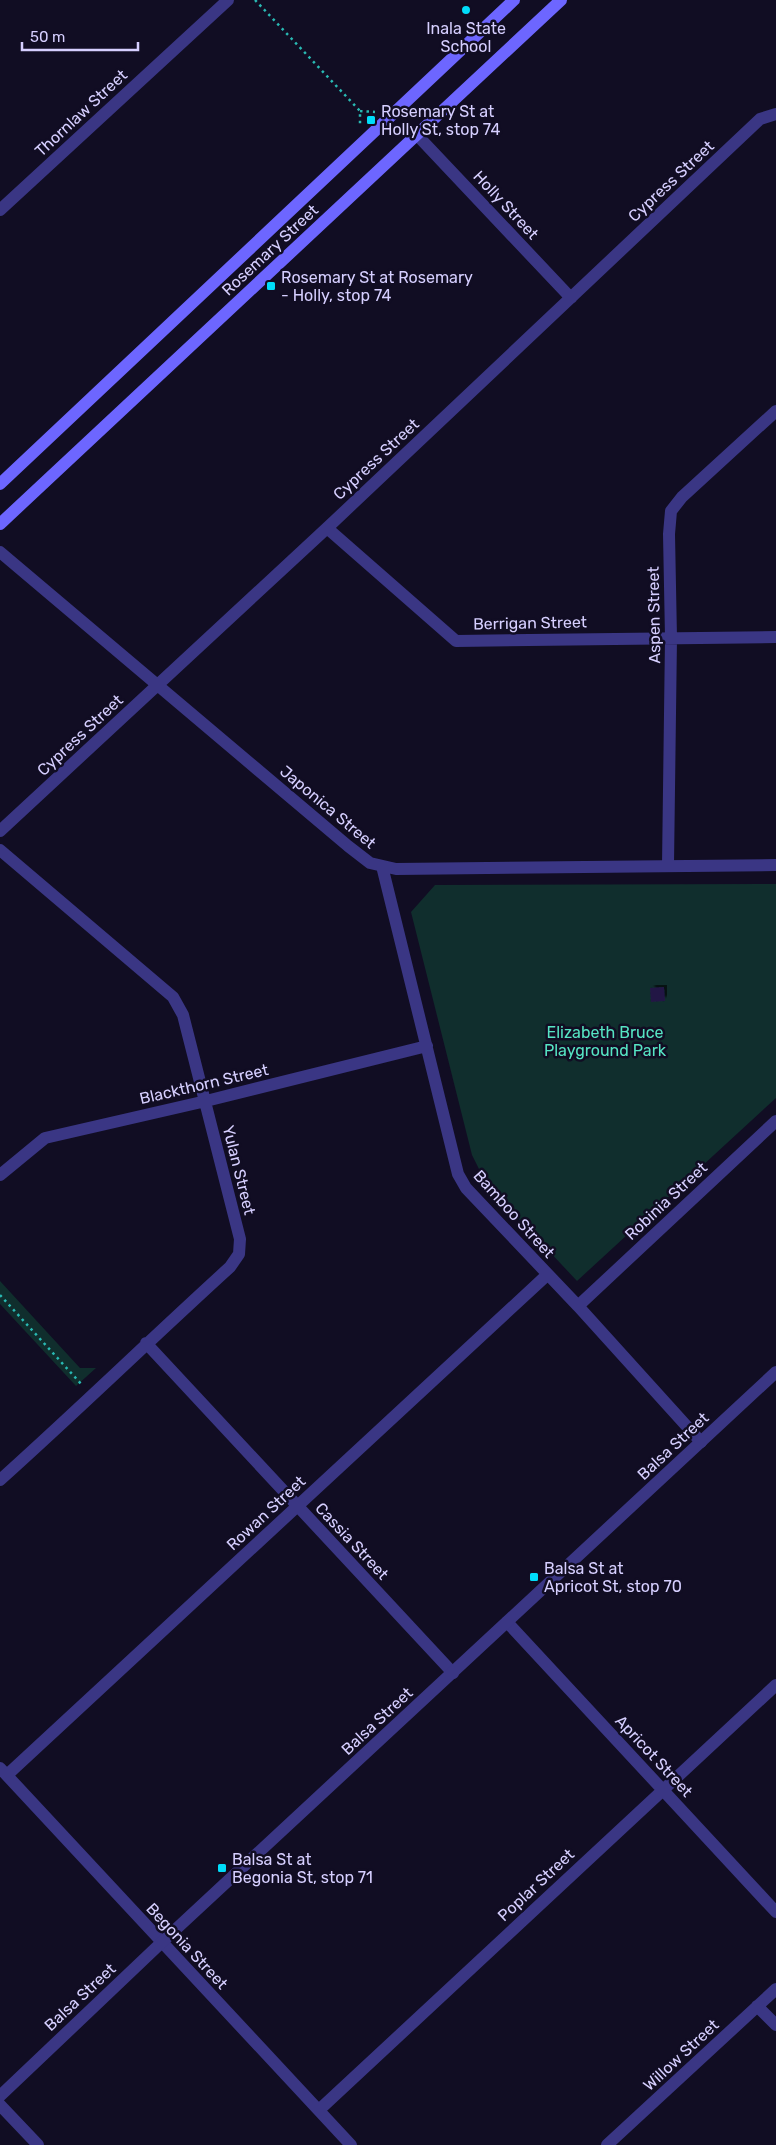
<svg xmlns="http://www.w3.org/2000/svg" width="776" height="2145" font-family="Rubik,sans-serif">
<style>
.green{fill:#102e2d}
.building{fill:#221845;filter:url(#shadow)}
.lines{fill:none;stroke-linecap:round;stroke-linejoin:round}
.path{stroke:#29b9b3;stroke-width:2.5;stroke-dasharray:2.5 4;stroke-linecap:butt}
.minor{stroke:#3a3684;stroke-width:12}
.tertiary{stroke:#3a3684;stroke-width:12}
.secondary{stroke:#6d66ff;stroke-width:12}
.poi-dot{fill:#00ddfa;stroke:#110d23;stroke-width:2}
.labels{text-anchor:middle;dominant-baseline:central;stroke-width:5;stroke-linejoin:round;paint-order:stroke}
.poi-label{font-size:16px;fill:#d6cfff;stroke:#110d23;text-anchor:start}
.street-label{font-size:16px;fill:#d6cfff;stroke:#110d23}
.park-label{font-size:16px;fill:#56e4c3;stroke:#110d23}
</style>
<defs>
<filter id="shadow"><feDropShadow dx="4.5" dy="-4.5" stdDeviation="1" flood-color="#0009"/></filter>
</defs>
<rect width="100%" height="100%" fill="#110d23"/>
<path class="green" d="M776 884V1098L577 1281 487 1185 472 1155 411 912 435 885Z
M0 1281 80 1368H96L76 1386 0 1304Z"/>
<path class="building" d="M664 987 665 1001 651 1002 650 988Z"/>
<g class="lines">
<path class="path" d="M255 0 360 111V127
M360 111 375 112
M0 1295 83 1386"/>
<path class="minor" d="M417 135 571 298
M0 210 228 0
M327 528 456 641 776 637
M0 552 348 846 370 863 396 869 776 865
M0 831 327 528 760 119 776 114
M0 850 173 997 183 1015 240 1239 239 1254 230 1267C153 1337 78 1410 0 1480
M668 865 671 638 669 534 671 511 682 497 776 411
M382 866 458 1174 466 1188 578 1306 701 1442
M0 1175 45 1138 206 1101 427 1046
M578 1306 776 1121
M146 1343 453 1673
M507 1622 776 1912
M0 1768 351 2145
M7 1775 547 1275
M757 2006 776 2025
M319 2110 776 1685
M607 2145 776 1989"/>
<path class="tertiary" d="M0 2096 161 1943 776 1372
M0 2105 38 2145"/>
<path class="secondary" d="M0 484 514 0
M0 524 561 0"/>
</g>
<g class="poi-dot">
<circle cx="466" cy="10" r="5"/>
<rect x="366" y="115" width="10" height="10" rx="2.5"/>
<rect x="266" y="281" width="10" height="10" rx="2.5"/>
<rect x="529" y="1572" width="10" height="10" rx="2.5"/>
<rect x="217" y="1863" width="10" height="10" rx="2.5"/>
</g>
<g class="labels">
<g class="poi-label">
<text x="466" y="28" text-anchor="middle">Inala State<tspan x="466" dy="18">School</tspan></text>
<text x="381" y="111">Rosemary St at<tspan x="381" dy="18">Holly St, stop 74</tspan></text>
<text x="281" y="277">Rosemary St at Rosemary<tspan x="281" dy="18">- Holly, stop 74</tspan></text>
<text x="544" y="1568">Balsa St at<tspan x="544" dy="18">Apricot St, stop 70</tspan></text>
<text x="232" y="1859">Balsa St at<tspan x="232" dy="18">Begonia St, stop 71</tspan></text>
</g>
<g class="street-label">
<text transform="translate(81 113) rotate(-43)">Thornlaw Street</text>
<text transform="translate(671 181) rotate(-43)">Cypress Street</text>
<text transform="translate(506 205) rotate(47)">Holly Street</text>
<text transform="translate(270 250) rotate(-43)">Rosemary Street</text>
<text transform="translate(376 459) rotate(-43)">Cypress Street</text>
<text transform="translate(654 615) rotate(-91)">Aspen Street</text>
<text transform="translate(530 623) rotate(-1)">Berrigan Street</text>
<text transform="translate(80 735) rotate(-43)">Cypress Street</text>
<text transform="translate(328 807) rotate(40)">Japonica Street</text>
<text transform="translate(204 1084) rotate(-13)">Blackthorn Street</text>
<text transform="translate(239 1170) rotate(76)">Yulan Street</text>
<text transform="translate(666 1201) rotate(-43)">Robinia Street</text>
<text transform="translate(514 1214) rotate(48)">Bamboo Street</text>
<text transform="translate(673 1446) rotate(-43)">Balsa Street</text>
<text transform="translate(266 1513) rotate(-43)">Rowan Street</text>
<text transform="translate(352 1541) rotate(47)">Cassia Street</text>
<text transform="translate(377 1721) rotate(-43)">Balsa Street</text>
<text transform="translate(654 1756) rotate(47)">Apricot Street</text>
<text transform="translate(536 1885) rotate(-43)">Poplar Street</text>
<text transform="translate(187 1946) rotate(47)">Begonia Street</text>
<text transform="translate(80 1997) rotate(-43)">Balsa Street</text>
<text transform="translate(681 2055) rotate(-43)">Willow Street</text>
</g>
<g class="park-label">
<text x="605" y="1032">Elizabeth Bruce<tspan x="605" dy="18">Playground Park</tspan></text>
</g>
</g>
<path d="M22 42v8h116v-8" fill="none" stroke="#d6cfff" stroke-width="2.5"/>
<text x="30" y="42" font-size="15" fill="#d6cfff" stroke="#110d23" stroke-width="4" paint-order="stroke">50 m</text>
</svg>
